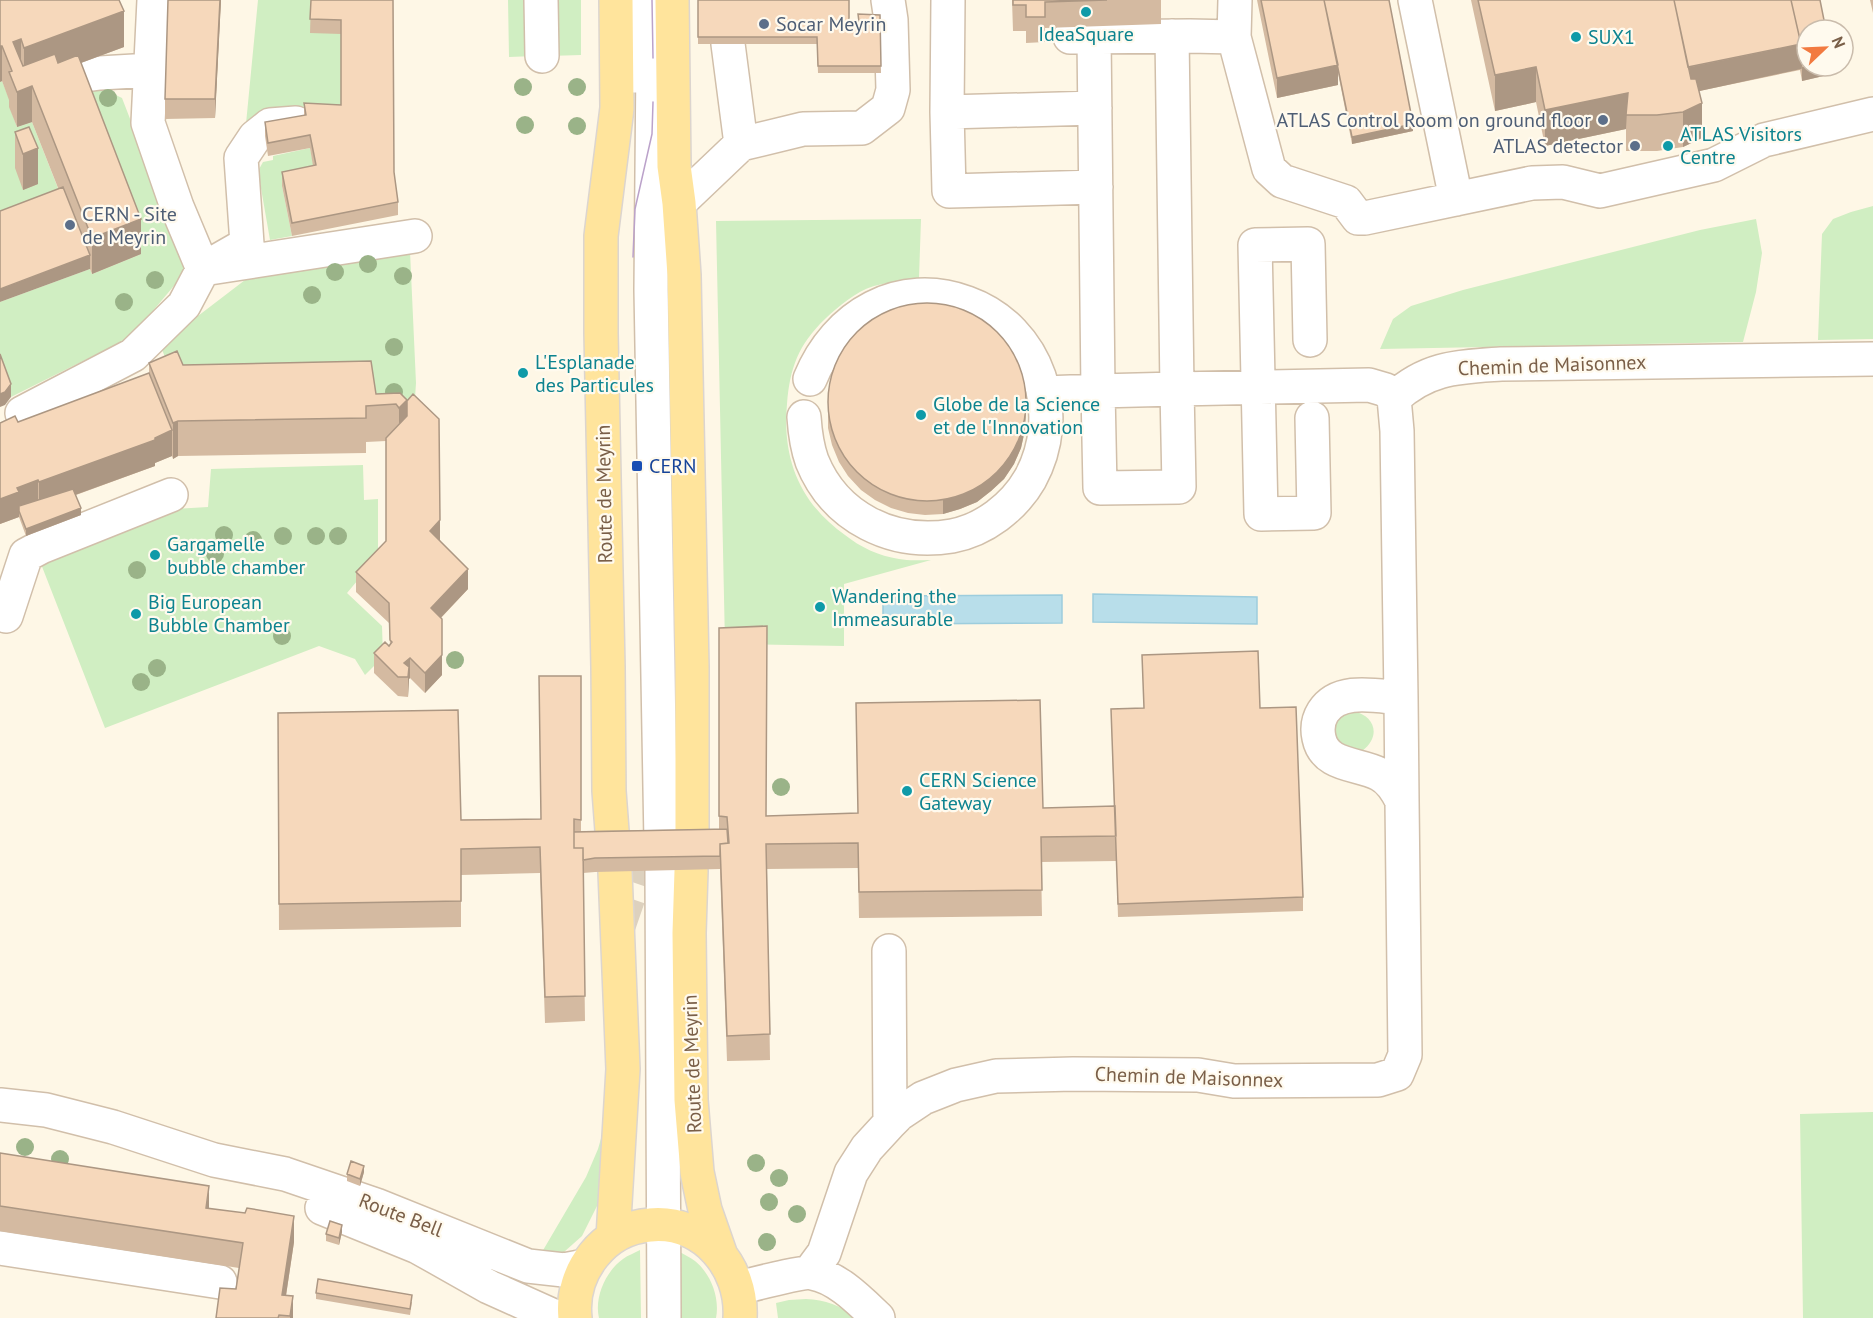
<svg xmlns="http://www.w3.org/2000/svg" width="1873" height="1318" font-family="'PT Sans',sans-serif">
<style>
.green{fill:#d0eec2}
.water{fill:#b8deea;stroke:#9dcddd;stroke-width:1.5}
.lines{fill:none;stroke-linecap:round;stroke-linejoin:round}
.minor-tunnel{stroke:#ddd1be;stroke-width:33;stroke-dasharray:33 16;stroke-linecap:butt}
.minor-casing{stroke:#d1bfaa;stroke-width:36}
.major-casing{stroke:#dcd5cf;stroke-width:36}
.minor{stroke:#fff;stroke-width:33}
.major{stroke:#ffe49c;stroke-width:33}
.tram{stroke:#bba2ca;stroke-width:1.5}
.tree{fill:#9ab388}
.wall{fill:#d4baa1}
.shaded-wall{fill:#ac9783}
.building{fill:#f6d8bb;stroke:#ac9783;stroke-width:1.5}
.culture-dot{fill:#0f9aa8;stroke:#fffaee;stroke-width:2}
.service-dot{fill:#5c6f8a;stroke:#fffaee;stroke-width:2}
.transit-dot{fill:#1a4fb4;stroke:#fffaee;stroke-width:2}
.labels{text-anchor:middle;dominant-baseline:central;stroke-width:4.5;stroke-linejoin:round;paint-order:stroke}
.service-label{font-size:20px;fill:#4e5e75;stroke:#fffaee;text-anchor:start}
.culture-label{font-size:20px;fill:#0d838f;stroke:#fffaee;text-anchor:start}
.street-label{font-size:20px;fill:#7a5f48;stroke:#fffaee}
.transit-label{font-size:20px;fill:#164399;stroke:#fffaee;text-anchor:start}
</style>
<rect width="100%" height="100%" fill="#fef7e6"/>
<path class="green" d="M258 0H311L341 34V118L245 134Z
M508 0H533L535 56 509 57Z
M548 0H581V55L549 56Z
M2 81 12 106 10 108 17 127 32 122 63 201 0 225V82Z
M95 85 122 98 188 269 131 337 11 397 0 367V302L90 269 92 274 141 254 78 91Z
M310 148 316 179 282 186 292 236 270 240 258 171 263 162 273 160V156Z
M1873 206V339L1818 340 1822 234 1833 219 1851 212Z
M921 219 919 278C904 281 888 282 874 286 855 292 839 306 825 319 798 345 790 368 787 404 782 459 800 503 845 535 860 547 879 556 899 559 909 561 920 560 931 560L844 584V646L725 644 716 221Z
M1756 219 1762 253 1756 292 1743 342 1380 349 1393 319 1411 306 1463 290 1700 230Z
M410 251 416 383 414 413 183 400 160 345 245 280Z
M363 465 364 500 378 499V556L347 593 382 626 383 657 365 675 355 659 319 646 105 728 41 564 174 509 208 507 211 469Z
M1353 711C1376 716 1381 737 1362 751L1336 744C1333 726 1332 716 1353 711Z
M1873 1112V1318H1803L1800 1114Z
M606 1121 601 1198 582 1236 564 1252 554 1254 542 1252 586 1177 598 1149Z
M640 1250 641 1318H599C594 1297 606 1271 623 1259 628 1255 635 1253 640 1250Z
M678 1251C683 1254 690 1257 695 1261 711 1274 720 1298 716 1318H677Z
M806 1299C825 1300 841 1305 855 1318H778L776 1303 789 1300Z"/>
<path class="water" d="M1093 594 1257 597V624L1093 622Z
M1062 595V623L883 624V596Z"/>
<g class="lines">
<path class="minor-tunnel" d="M618 929 638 871 645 844"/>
<defs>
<path id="minor" d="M154 0 148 123 177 207 203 269
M541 0 542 56
M633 0 634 76
M948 0 947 112 1095 108
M1235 0 1234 37 1269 169 1282 181 1346 202 1358 218H1365L1532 183 1563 182 1600 191 1714 165 1764 140 1873 114
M1415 0 1456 199
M1070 37 1190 36 1234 37
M1094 37 1098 391 1177 389 1172 36
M728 44 741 144
M71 77 100 73 151 70
M947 112 949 191 1096 187
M679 203 741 144 803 129 862 128 888 108 893 90 891 20 888 0
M212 264 247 244 241 158 255 137 270 125 296 123
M203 269 415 236
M1310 340 1308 244 1255 245 1261 514 1314 513 1312 418
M1044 393 1098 391 1100 488 1179 487 1177 389 1369 385 1386 390 1394 398
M22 413 133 355 184 305 203 269
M804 417C805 432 807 447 812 461 835 518 893 546 952 536 984 530 1014 507 1030 479 1066 414 1039 329 967 303 900 278 836 315 810 379
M6 616 26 555 41 547 171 495
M1401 698 1402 801
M661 843 651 290 653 58 663 0
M662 871 664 1318
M889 951 890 1123
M0 1105 46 1110 113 1127 214 1160 285 1174 376 1205 528 1266 564 1270 585 1266
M322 1208 418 1247 489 1287 558 1318
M0 1248 220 1282
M810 1272 824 1253 851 1173 867 1148 890 1123 899 1114 923 1098 956 1085 996 1076 1073 1074 1198 1075 1234 1081 1378 1080 1397 1074 1405 1055 1402 801C1397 791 1389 779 1379 774 1358 763 1325 767 1319 738 1317 729 1318 720 1323 712 1339 687 1376 696 1401 698L1397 431 1394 398C1428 367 1458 367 1501 364L1873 359
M738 1288C751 1285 803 1271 812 1273 837 1277 860 1301 878 1318"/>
<path id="major" d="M672 0 674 166 679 203 684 275 692 667V843
M613 844 609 791 608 667 601 333V236L617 108 616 0
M691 871 689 933 691 1100 697 1172 705 1210 720 1253
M613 1237 623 1069 615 872
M575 1318C570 1272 604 1228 650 1225 704 1220 743 1267 740 1318"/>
</defs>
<use href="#minor" class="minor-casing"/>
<use href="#major" class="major-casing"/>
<use href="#minor" class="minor"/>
<use href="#major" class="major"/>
<path class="tram" d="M652 0 653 58
M633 257 635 209 652 134 653 102"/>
</g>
<g class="tree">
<circle cx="523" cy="87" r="9"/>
<circle cx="577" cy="87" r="9"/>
<circle cx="108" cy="98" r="9"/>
<circle cx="525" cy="125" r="9"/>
<circle cx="577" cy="126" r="9"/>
<circle cx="368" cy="264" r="9"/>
<circle cx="335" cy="272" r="9"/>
<circle cx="403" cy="276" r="9"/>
<circle cx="155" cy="280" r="9"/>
<circle cx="312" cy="295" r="9"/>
<circle cx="124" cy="302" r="9"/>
<circle cx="394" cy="347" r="9"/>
<circle cx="394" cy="392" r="9"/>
<circle cx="224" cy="535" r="9"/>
<circle cx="283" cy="536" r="9"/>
<circle cx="316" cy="536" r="9"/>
<circle cx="338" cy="536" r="9"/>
<circle cx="253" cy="540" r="9"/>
<circle cx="215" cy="554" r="9"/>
<circle cx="137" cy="570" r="9"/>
<circle cx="282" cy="636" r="9"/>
<circle cx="455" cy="660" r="9"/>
<circle cx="157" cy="668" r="9"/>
<circle cx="141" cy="682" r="9"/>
<circle cx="781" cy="787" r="9"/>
<circle cx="25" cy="1147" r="9"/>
<circle cx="60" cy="1159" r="9"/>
<circle cx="756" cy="1163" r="9"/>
<circle cx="779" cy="1178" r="9"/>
<circle cx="769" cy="1202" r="9"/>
<circle cx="797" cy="1214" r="9"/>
<circle cx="767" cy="1242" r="9"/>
</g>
<path class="wall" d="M0 0 124 47 81 63 141 254 92 274 32 122 17 127 9 107V100L2 81 0 82Z
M221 0 215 118 165 119V99Z
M311 0H393L394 172 398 202V215L292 236 282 186V172L313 166 310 148 268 156 265 136V122L304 116V103L341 105V34L310 33Z
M698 0 858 21 880 15 881 73H818L817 44H698Z
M1012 0H1161V24L1045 28V42L1026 43V31H1013Z
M1257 0H1389L1413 131 1352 144 1338 73V85L1277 98Z
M1471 0H1820L1832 66V74L1802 81 1800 70 1699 91 1702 138 1683 147 1657 151H1626V129L1545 146 1536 102 1495 111Z
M1870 0H1873V13Z
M15 132 38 184 23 190 15 168Z
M149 363 183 365 376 394 407 401 440 540 468 589 441 618 442 675 425 693 410 678 409 679 408 697 398 696 374 673V653L390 645 389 623 356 592V572L386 541V441L366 442V453L178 456 173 459 172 456 155 463V466L76 495 81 515 26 536 19 517 0 524 1 422H18L149 373Z
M1026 413 1025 430 1021 448 1014 464 1004 479 991 491 977 502 960 509 943 514 925 515 908 513 891 508 875 500 861 490 848 476 839 462 832 445 828 428V414Z
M719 628 766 816 1114 806 1111 709 1144 708 1142 655 1260 708 1303 897V911L1118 917 1116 851V861L1041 862 1042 916 859 918 858 868 767 869 770 1060 727 1061 720 869 595 872 583 873 585 1021 545 1023 540 873 461 875V927L279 930 278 713 461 820 541 819 581 676V831L719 829Z
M0 1153 209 1209 294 1242 286 1296 293 1318H216L236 1289 239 1268 0 1231Z
M364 1172 360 1186 347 1181V1174Z
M342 1232 339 1245 326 1241V1234Z
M316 1293 412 1302 410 1315 316 1299Z"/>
<path class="shaded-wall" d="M220 0H221L215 118V99Z
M124 11V47L24 84V48Z
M21 39V74L13 42Z
M1801 44V69L1686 94V68Z
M0 46H2V81L0 82Z
M1338 65V85L1277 98V78Z
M1809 66H1832V74L1802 81V68Z
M1536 67V102L1495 111V75Z
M32 86V122L17 127V92Z
M1628 93 1626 129 1545 146V110Z
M1702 103V138L1683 147V112Z
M1413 124V131L1352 144V137Z
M38 148V184L23 190V154Z
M141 219V254L92 274V238Z
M90 255V269L0 302V289Z
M11 384V397L5 405 0 407V394Z
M1026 399 1025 430 1021 448 1014 464 1004 479 991 491 977 502 960 509 943 514V500Z
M407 400V435L399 443V408Z
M178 421V456L173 459V423Z
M172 430V456L155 463V466L39 508V482Z
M38 480V506L19 511V517L0 524V499L17 488Z
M81 508V515L26 536V529Z
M440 520V540L430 551V531Z
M468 569V589L431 628V608Z
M442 639V675L425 693V673Z
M410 658V678L409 679 408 697V677L404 663Z
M364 1166V1172L360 1186V1179Z
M209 1186V1211L206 1208Z
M294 1216V1242L283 1315 282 1295Z
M342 1225V1232L339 1245V1238Z
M293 1296V1318H290V1316Z"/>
<path class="building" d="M0 0H119L124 11 24 48 21 39 13 42 23 66 55 54 58 63 78 55 141 219 92 238 32 86 17 92 9 72 12 71 2 46H0Z
M168 0H220L215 99H165Z
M311 0H393L394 172 398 202 292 223 282 172 316 165 310 135 268 143 265 122 306 115 304 103 341 105V20L310 19Z
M698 0H849V20L859 22 858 14 880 15 881 66H818L817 37H698Z
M1013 0H1107L1045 2V17H1026V5H1013Z
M1261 0H1324L1338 65 1277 78Z
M1324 0H1389L1413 124 1352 137Z
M1478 0H1674L1691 79H1696L1702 103 1683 112 1657 115H1626L1628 93 1545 110 1536 67 1495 75Z
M1674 0H1791L1801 44 1688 67Z
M1791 0H1820L1826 30H1807V66H1809L1802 68 1801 60V44Z
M29 127 38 148 23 154 15 132Z
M63 187 90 255 0 289V211Z
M828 402a99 99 0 1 1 198 0a99 99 0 1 1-198 0Z
M177 351 183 365 371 361 376 394 400 393 407 400 399 408 396 404 366 406V418L178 421 173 423 149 363Z
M0 354 11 384 5 392 0 394Z
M149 373 172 430 155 438V440L39 482 38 480 17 488 19 492 0 499V423L15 416 18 422Z
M413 394 439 419 440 520 430 531 468 569 431 608 442 619V655L425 673 410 658 404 663 409 667 408 677H398L374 653 385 642 389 646 392 642 390 640 389 603 356 572 386 541V438L407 416V401Z
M73 489 81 508 26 529 19 511V506Z
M767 626 766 816 858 813 856 703 1040 700 1043 808 1115 806 1116 836 1041 837 1042 890 859 892 858 843 766 844 770 1034 727 1036 720 844 729 843 727 817 719 816V628Z
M1258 651 1260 708 1296 707 1303 897 1118 904 1111 709 1144 708 1142 655Z
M539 676H581V820L574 819V848H583L585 996 545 997 540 847 461 849V901L279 904 278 713 458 710 461 820 541 819Z
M727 829 728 843 720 844V856L595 858 583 860V848H574V832Z
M0 1153 209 1186 206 1208 245 1213 247 1208 294 1216 282 1295 293 1296 290 1316 279 1315 278 1318H216L220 1288 236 1289 243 1243 0 1206Z
M351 1161 364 1166 360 1179 347 1174Z
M330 1221 342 1225 339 1238 326 1234Z
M318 1279 412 1295 410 1309 316 1293Z"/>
<g class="culture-dot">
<circle cx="1086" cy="12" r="6"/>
<circle cx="1576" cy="37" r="6"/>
<circle cx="1668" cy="146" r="6"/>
<circle cx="523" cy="373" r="6"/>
<circle cx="921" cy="415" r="6"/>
<circle cx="155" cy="555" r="6"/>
<circle cx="820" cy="607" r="6"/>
<circle cx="136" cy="614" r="6"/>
<circle cx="907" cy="791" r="6"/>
</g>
<g class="service-dot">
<circle cx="764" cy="24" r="6"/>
<circle cx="1603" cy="120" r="6"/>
<circle cx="1635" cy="146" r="6"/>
<circle cx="70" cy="225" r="6"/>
</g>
<rect class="transit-dot" x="631" y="460" width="12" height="12" rx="3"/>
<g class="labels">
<g class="service-label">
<text x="776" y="24">Socar Meyrin</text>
<text x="1591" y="120" text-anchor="end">ATLAS Control Room on ground floor</text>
<text x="1623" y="146" text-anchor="end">ATLAS detector</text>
<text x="82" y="214">CERN - Site<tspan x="82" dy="23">de Meyrin</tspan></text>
</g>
<g class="culture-label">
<text x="1086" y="34" text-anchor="middle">IdeaSquare</text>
<text x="1588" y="37">SUX1</text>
<text x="1680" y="134">ATLAS Visitors<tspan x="1680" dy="23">Centre</tspan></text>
<text x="535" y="362">L'Esplanade<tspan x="535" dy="23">des Particules</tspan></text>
<text x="933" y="404">Globe de la Science<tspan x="933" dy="23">et de l'Innovation</tspan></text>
<text x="167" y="544">Gargamelle<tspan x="167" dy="23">bubble chamber</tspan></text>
<text x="832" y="596">Wandering the<tspan x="832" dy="23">Immeasurable</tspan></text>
<text x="148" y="602">Big European<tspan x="148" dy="23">Bubble Chamber</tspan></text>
<text x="919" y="780">CERN Science<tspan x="919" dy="23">Gateway</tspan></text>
</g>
<g class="street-label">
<text transform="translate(1552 365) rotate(-2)">Chemin de Maisonnex</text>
<text transform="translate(604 494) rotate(-91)">Route de Meyrin</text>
<text transform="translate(692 1064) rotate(-92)">Route de Meyrin</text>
<text transform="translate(1189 1077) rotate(2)">Chemin de Maisonnex</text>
<text transform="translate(401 1215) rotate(21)">Route Bell</text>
</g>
<g class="transit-label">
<text x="649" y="466">CERN</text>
</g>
</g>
<g transform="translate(1825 48) rotate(67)"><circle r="28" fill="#fffaee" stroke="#cabcac" stroke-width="1.5"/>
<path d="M0-4.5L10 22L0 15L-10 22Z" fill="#f27a40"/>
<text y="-9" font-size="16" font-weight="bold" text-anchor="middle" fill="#7a5f48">N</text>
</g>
</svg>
